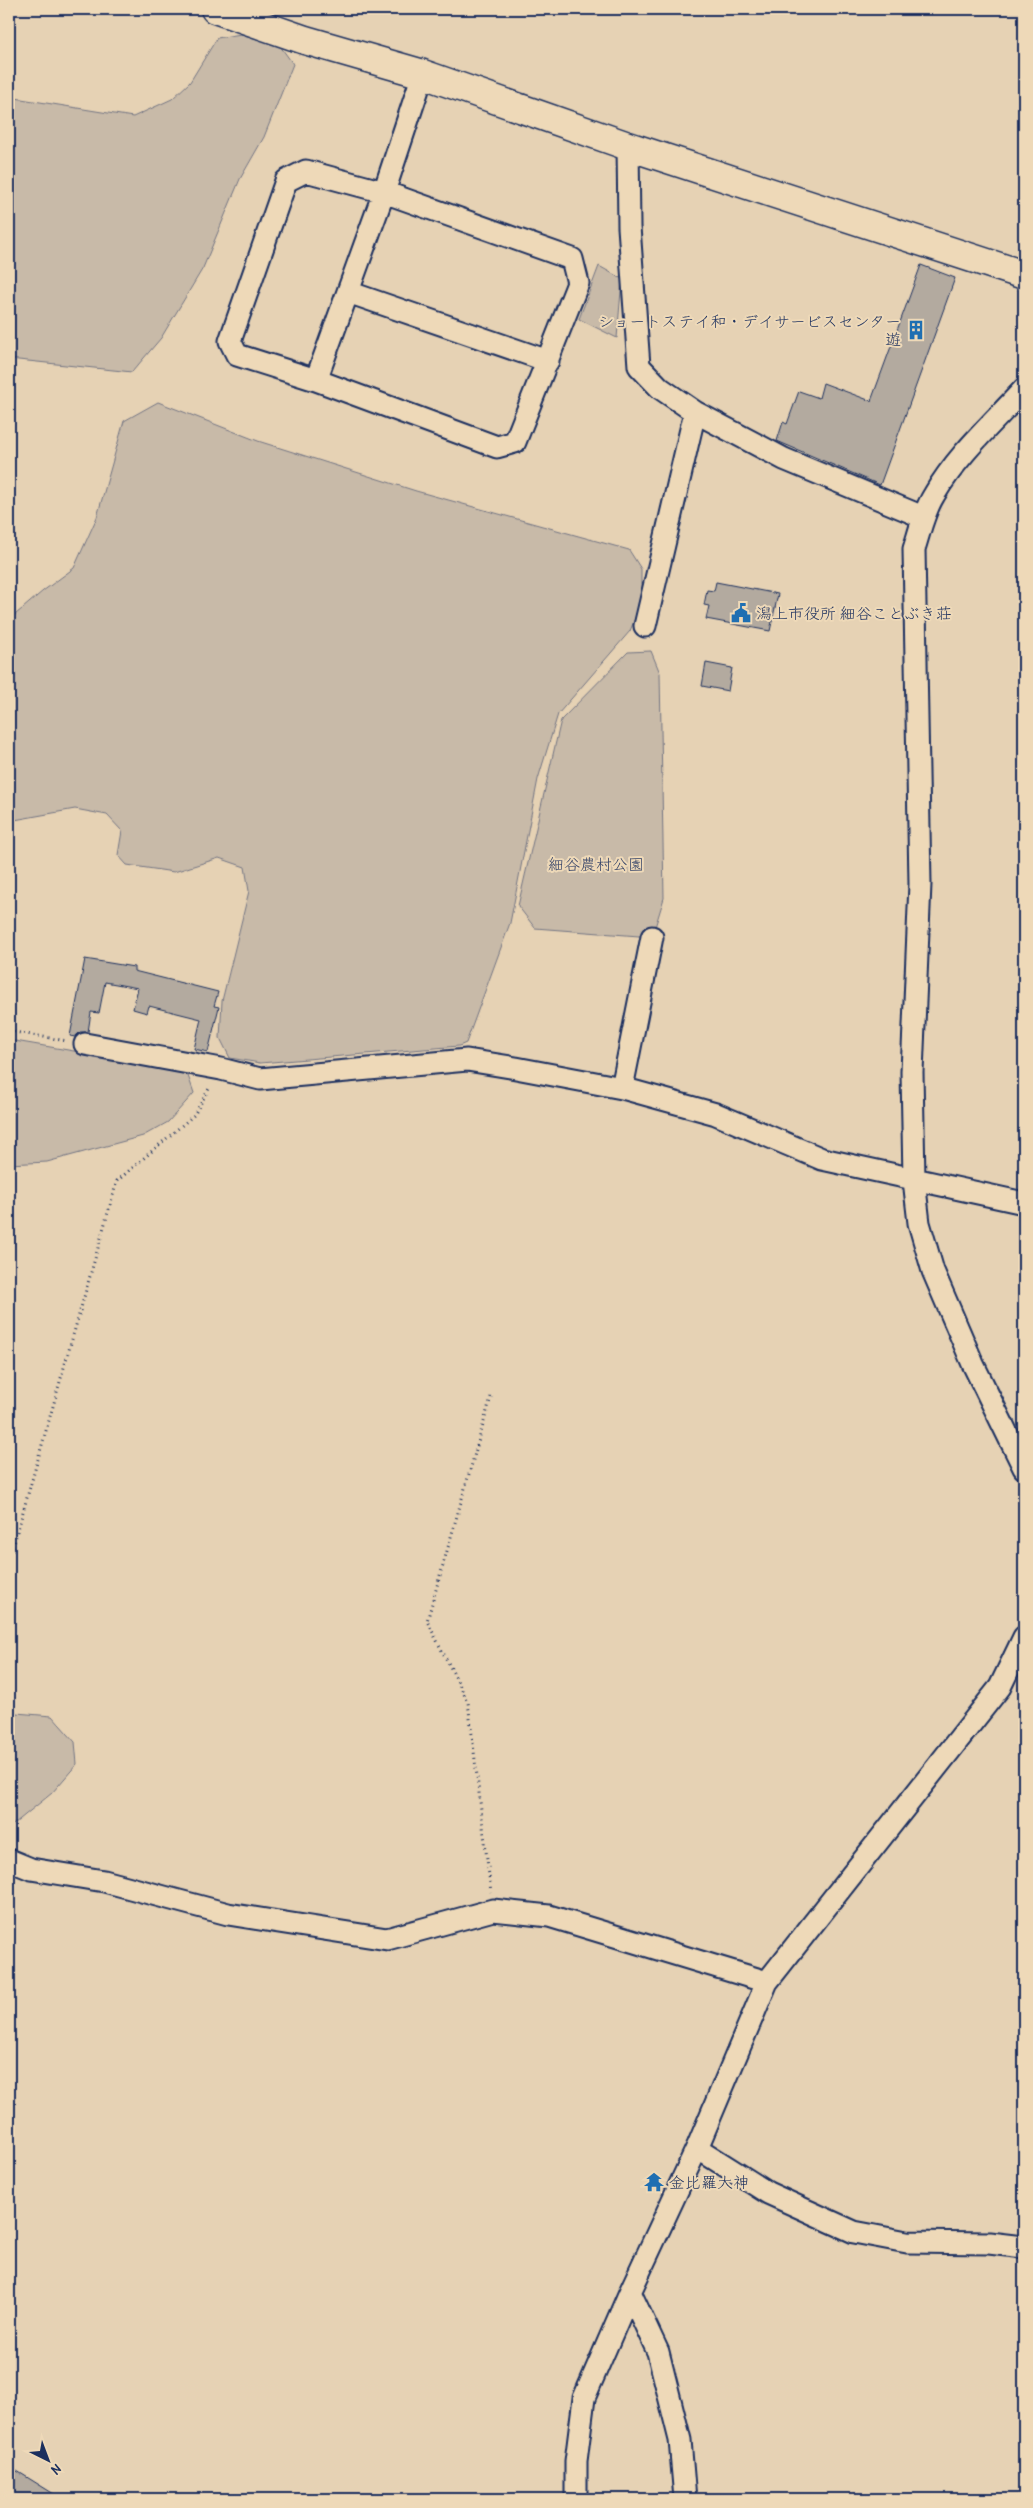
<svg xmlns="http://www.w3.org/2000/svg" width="1033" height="2508" font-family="'Patrick Hand','Klee One',sans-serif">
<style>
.green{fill:#c8baa8;stroke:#727483}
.building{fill:#b3aa9f;stroke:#1b2f5e}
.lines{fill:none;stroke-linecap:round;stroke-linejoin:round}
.street-casing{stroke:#1b2f5e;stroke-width:25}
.secondary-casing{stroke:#1b2f5e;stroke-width:31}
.path{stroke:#1b2f5e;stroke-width:3;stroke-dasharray:1 4;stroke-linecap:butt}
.street{stroke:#eed9b8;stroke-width:21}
.secondary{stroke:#eed9b8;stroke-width:28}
.labels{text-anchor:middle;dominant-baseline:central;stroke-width:4;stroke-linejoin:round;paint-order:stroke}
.poi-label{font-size:16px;fill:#1b2f5e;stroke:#eed9b8;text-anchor:start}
.park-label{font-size:16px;fill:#354469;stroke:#eed9b8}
</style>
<rect width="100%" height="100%" fill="#e6d2b4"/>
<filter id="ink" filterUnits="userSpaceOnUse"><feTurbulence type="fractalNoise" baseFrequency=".02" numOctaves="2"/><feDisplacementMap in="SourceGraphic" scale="10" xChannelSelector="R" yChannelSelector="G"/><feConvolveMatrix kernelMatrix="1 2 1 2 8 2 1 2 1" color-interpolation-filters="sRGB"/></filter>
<g filter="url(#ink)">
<path class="green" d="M241 34 280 46 293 64 264 137 240 179 203 268 161 338 132 372 9 359V97L133 117 172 99 190 82 217 38Z
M599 266 622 279 617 338 579 319Z
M158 402 258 441 416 491 629 550 641 569V603L630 631 558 714 538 779 510 923 466 1043 459 1046 260 1063 230 1058 220 1038 222 1001 249 891 245 867 219 858 174 872 127 865 118 855 122 831 107 815 75 809 9 821V620L43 591 74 568 97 517 124 421Z
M651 651 660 673 664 898 652 937 535 928 518 906 561 720 628 652Z
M9 1040 186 1070 194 1093 168 1122 143 1136 47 1162 9 1164Z
M16 1713 52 1716 75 1742 77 1764 52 1793 9 1828V1714Z"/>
<path class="building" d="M921 265 955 278 880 485 777 441 783 422 787 424 799 391 819 398 823 383 871 401Z
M716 582 778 594 770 631 706 619 709 606 704 605 707 590 714 591Z
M706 663 732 668 728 691 702 686Z
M85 959 134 967V971L218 992 214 1006 219 1007 208 1052 194 1049 201 1019 149 1006 147 1013 133 1009 138 988 105 982 99 1013 91 1012 88 1032H80L75 1037 70 1036Z
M9 2466 62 2499H9Z"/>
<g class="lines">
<defs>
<path id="street" d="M628 146 629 227 639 366 660 388 695 412 784 459 923 517
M306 171 384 192 572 259 578 283 515 442 497 447 316 380 237 355 230 341 286 181Z
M348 292 548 361
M316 380 384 192 423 74
M1024 389C993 423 958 454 934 495 924 511 920 530 914 549L920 884 912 1072 914 1180 919 1223 933 1271 973 1364 1024 1468
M645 626 695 412
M85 1044 221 1069 260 1079 467 1060 516 1068 622 1088 716 1114 822 1159 1024 1203
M622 1088 652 937
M9 1860 31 1869 104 1881 228 1914 387 1939 493 1910 549 1916 767 1982
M697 2148 768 2193 854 2232 907 2242 989 2243 1024 2247
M630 2292 658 2352 680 2440 685 2499
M576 2499V2461L584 2398 630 2292 697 2148 767 1982 1000 1687 1024 1637"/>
<path id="secondary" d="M215 9 305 40 423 74 628 146 1024 275"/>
</defs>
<use href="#street" class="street-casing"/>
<use href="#secondary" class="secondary-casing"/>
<path class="path" d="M9 1031 67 1041
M491 1397 427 1621 468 1702 491 1892
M9 1561 117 1181 194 1115 210 1087"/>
<use href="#street" class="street"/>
<use href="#secondary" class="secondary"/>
</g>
</g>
<defs>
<symbol id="building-bare" viewBox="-9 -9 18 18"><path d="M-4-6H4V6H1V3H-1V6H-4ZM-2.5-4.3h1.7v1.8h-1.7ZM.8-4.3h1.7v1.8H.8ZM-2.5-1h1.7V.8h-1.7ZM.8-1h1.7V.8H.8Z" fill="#1f6fb2" stroke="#eed9b8" stroke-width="2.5" paint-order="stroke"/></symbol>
<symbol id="civic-bare" viewBox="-9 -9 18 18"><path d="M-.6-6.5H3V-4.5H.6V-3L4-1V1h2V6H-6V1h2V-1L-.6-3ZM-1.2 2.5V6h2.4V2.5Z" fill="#1f6fb2" stroke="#eed9b8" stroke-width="2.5" paint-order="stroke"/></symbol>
<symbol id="temple-bare" viewBox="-9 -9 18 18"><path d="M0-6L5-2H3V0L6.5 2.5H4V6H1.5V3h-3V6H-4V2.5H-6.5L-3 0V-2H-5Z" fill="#1f6fb2" stroke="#eed9b8" stroke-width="2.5" paint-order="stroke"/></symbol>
</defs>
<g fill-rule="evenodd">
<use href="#building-bare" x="902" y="316" width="28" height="28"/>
<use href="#civic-bare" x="727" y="599" width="28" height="28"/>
<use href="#temple-bare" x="640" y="2168" width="28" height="28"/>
</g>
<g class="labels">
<g class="poi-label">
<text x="901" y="321" text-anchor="end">ショートステイ和・デイサービスセンター<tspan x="901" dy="18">遊</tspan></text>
<text x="756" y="613">潟上市役所 細谷ことぶき荘</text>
<text x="669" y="2182">金比羅大神</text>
</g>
<g class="park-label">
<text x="596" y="864">細谷農村公園</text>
</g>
</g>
<rect width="1033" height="2508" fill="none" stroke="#eed9b8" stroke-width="30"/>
<rect x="15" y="15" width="1003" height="2478" fill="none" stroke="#1b2f5e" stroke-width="2" filter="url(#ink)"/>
<g transform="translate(48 2460) rotate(138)" stroke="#eed9b8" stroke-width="4" paint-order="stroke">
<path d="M0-4L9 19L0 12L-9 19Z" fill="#1b2f5e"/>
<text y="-8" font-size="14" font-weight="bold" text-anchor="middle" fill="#1b2f5e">N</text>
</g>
</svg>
